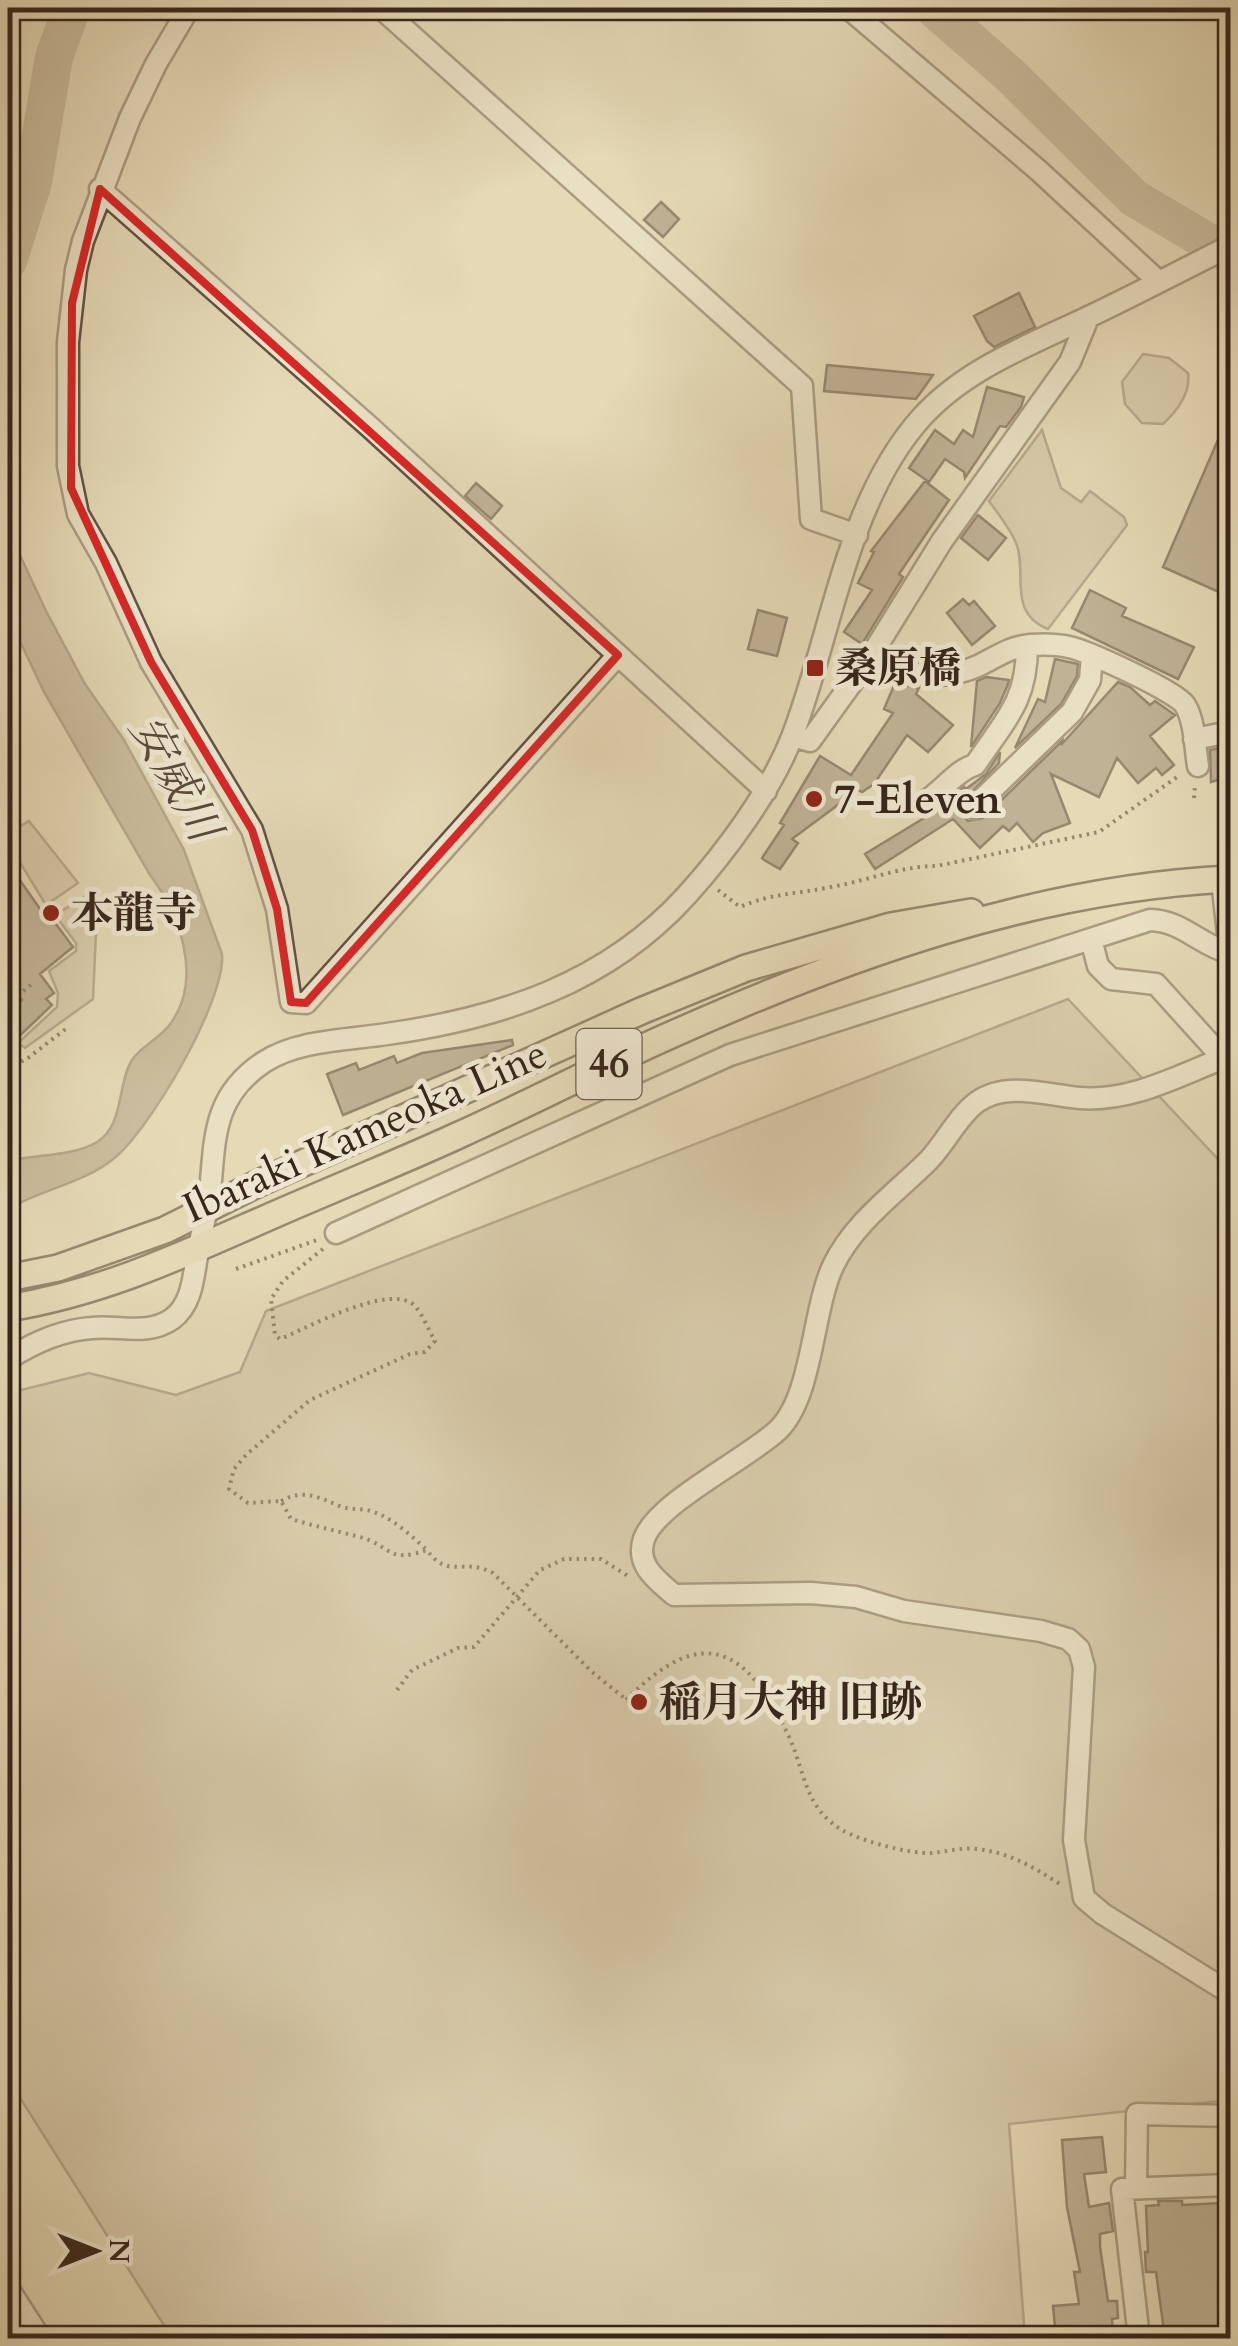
<svg xmlns="http://www.w3.org/2000/svg" width="1238" height="2346" font-family="Cardo,'Noto Serif JP',serif">
<style>
.green{fill:#c8bb9d;stroke:#80705c;stroke-width:2.5}
.water{fill:#aa9c82;stroke:#7c6d59;stroke-width:2.5}
.lines{fill:none;stroke-linecap:round;stroke-linejoin:round}
.river{stroke:#aa9c82;stroke-width:38}
.building{fill:#92836d;stroke:#38261c;stroke-width:2.5}
.minor-casing{stroke:#635343;stroke-width:25}
.major-casing{stroke:#38261c;stroke-width:30}
.path{stroke:#38261c;stroke-width:4;stroke-dasharray:2.5 5;stroke-linecap:butt}
.minor{stroke:#eee6d0;stroke-width:20}
.major{stroke:#e5d9b7;stroke-width:25}
.marked{fill:none;stroke:#d62828;stroke-width:8;stroke-linejoin:round}
.poi-dot{fill:#8f2418;stroke:#eee6d0;stroke-width:4}
.labels{text-anchor:middle;dominant-baseline:central;stroke-width:10;stroke-linejoin:round;paint-order:stroke}
.shield{fill:#eee6d0;stroke:#6f6052;stroke-width:2.5}
.shield-label{font-size:40px;font-weight:bold;fill:#38261c}
.poi-label{font-size:42px;font-weight:bold;fill:#38261c;stroke:#eee6d0;text-anchor:start}
.street-label{font-size:42px;fill:#38261c;stroke:#eee6d0}
.water-label{font-size:45px;font-style:italic;fill:#5a493b;stroke:#eee6d0}
</style>
<rect width="100%" height="100%" fill="#e5d9b7"/>
<filter id="stains"><feTurbulence type="fractalNoise" baseFrequency=".002" numOctaves="4"/><feColorMatrix values="0 0 0 0 .2 0 0 0 0 .09 0 0 0 0 .02 0 0 0 .5 -.17"/></filter>
<radialGradient id="worn" r=".72"><stop offset=".6" stop-color="#630" stop-opacity="0"/><stop offset="1" stop-color="#630" stop-opacity=".3"/></radialGradient>
<path class="green" d="M1143 354 1169 358 1188 373C1191 393 1177 411 1163 424L1142 423 1125 404 1122 382Z
M1042 430 1061 488 1081 502 1090 491 1124 517 1127 525 1048 629C1006 612 1028 571 1016 543 1010 528 998 514 989 501Z
M29 821 78 883 46 905 8 843V834Z
M86 896 96 932 93 999 25 1048 18 1043 57 1007 58 993 49 971 76 951V943L55 915Z
M1068 999 1230 1172V2100L1009 2124 1025 2338H172L8 2079V1402L17 1391 89 1373 176 1395 240 1372 266 1311Z"/>
<path class="water" d="M8 520 11 536 46 611 85 684 124 740 184 850 222 954C226 1000 149 1132 112 1160 83 1183 40 1190 8 1209V1161C35 1154 72 1157 97 1142 124 1126 117 1084 132 1060 141 1046 161 1038 171 1023 203 978 180 915 150 875L44 692 8 616Z"/>
<g class="lines">
<path class="river" d="M933 8 1010 75 1134 198 1230 255
M8 261 33 182 54 57 72 8"/>
</g>
<path class="building" d="M661 202 679 219 663 237 644 220Z
M1019 293 1035 327 994 347 987 341 974 316Z
M827 365 933 375 916 399 824 391Z
M987 387 1024 397 1021 407 1006 427 1000 426 965 478 964 472 945 459 929 482 909 468 935 430 954 444 963 430 973 437Z
M1230 412V597L1163 567Z
M925 481 949 500 899 574 903 577 862 644 844 632 872 590 858 583 874 552 871 551Z
M476 483 502 506 491 519 465 496Z
M978 515 1006 538 988 560 961 538Z
M1090 590 1126 608 1122 616 1194 647 1178 679 1072 628Z
M963 599 969 605 974 601 995 626 972 645 947 613Z
M758 610 787 618 777 656 748 649Z
M1055 659 1078 664 1077 676 1061 704 1015 748 1038 699 1045 702Z
M986 677 1009 680 1008 684 1000 703 971 747 977 681Z
M1118 682 1130 687 1150 705 1155 701 1175 715 1150 736 1174 765 1162 775 1156 768 1138 783 1117 758 1099 797 1051 774 1070 823 1043 833 1033 842 1017 823 1009 831 1003 826 980 848 953 819 875 869 865 854 934 812 964 787 966 789 986 774 1000 752 999 763 960 805V812L968 821 983 818 1062 741 1061 745Z
M895 683 919 688 916 694 953 725 928 752 907 735 874 784 862 792 858 790 792 839 798 843 780 869 764 860 762 858 784 825 780 823 820 756 851 775 893 713 884 709Z
M1230 746V776L1211 782 1210 750Z
M8 863 47 919 50 916 73 947 40 974 54 993 46 999 52 1005 8 1047V1014L22 1000 8 981Z
M512 1040 513 1045 343 1115 327 1074 356 1063 359 1070 394 1056 397 1063 422 1053Z
M1102 2137 1106 2172 1084 2174 1089 2207 1109 2203 1113 2231 1100 2234V2247L1108 2301H1117L1118 2318 1112 2319 1113 2335 1068 2338 1067 2326 1055 2327 1053 2306 1079 2304 1074 2272H1080L1067 2207 1062 2140Z
M1158 2201H1182V2205L1222 2203 1225 2258H1230V2301L1228 2302 1230 2338H1165L1156 2272H1146L1145 2252H1148L1146 2206 1159 2205Z"/>
<g class="lines">
<defs>
<path id="minor" d="M189 8 156 64 130 118 83 241 76 270 68 342V466L78 514 106 563 151 662 252 830 277 909 291 1002 306 1003 618 655
M381 8 802 386 811 519 857 535
M848 8 1038 170 1159 282
M100 189 371 428 766 791
M869 659C906 675 942 683 980 665 998 656 1010 647 1030 645 1043 644 1056 644 1069 647 1087 651 1176 691 1185 705 1195 721 1195 748 1198 766
M793 736 810 741 869 659 942 541 1070 362 1088 318
M1194 739 1230 732
M926 801C942 791 958 769 975 765 1005 720 1027 702 1027 646
M973 808 1072 712 1090 680 1092 656
M1222 880 1230 952
M1091 939 1098 966 1111 979 1156 984 1230 1066
M1224 1058C1177 1076 1131 1102 1080 1098 1047 1095 1006 1081 977 1102 958 1116 946 1142 929 1160 896 1193 854 1222 833 1266 812 1311 813 1396 778 1430 749 1458 656 1503 644 1539 635 1565 657 1580 674 1595L811 1593 856 1597 904 1611 1041 1631 1068 1639 1079 1649 1084 1667 1074 1840 1084 1898 1103 1914 1230 1993
M336 1233 730 1055 1150 920C1183 921 1199 945 1230 953
M8 1359C33 1343 62 1330 92 1328 119 1325 148 1336 172 1319 190 1306 193 1282 196 1262 201 1235 208 1208 211 1181 215 1130 217 1093 264 1062 298 1040 348 1040 387 1034 501 1018 607 983 686 896 725 853 771 791 792 737 832 634 846 502 921 418 964 370 1027 346 1084 319 1133 296 1182 270 1230 246
M1136 2188 1137 2114 1230 2116
M8 2288 40 2338
M1139 2338 1122 2189 1230 2185"/>
<path id="major" d="M8 1278 58 1268 165 1230 261 1182 641 1011 746 968 891 926 971 912
M8 1308C118 1290 204 1244 306 1201 357 1179 409 1158 459 1135 528 1104 595 1069 664 1038 842 958 1035 888 1230 879"/>
</defs>
<use href="#minor" class="minor-casing"/>
<use href="#major" class="major-casing"/>
<path class="path" d="M1194 798 1195 785
M718 890 740 907C772 893 798 894 831 887 867 881 900 866 937 866L1099 832 1180 775
M8 997 10 1002 33 983
M8 1069 28 1058 67 1028
M323 1249 283 1281 271 1299 275 1335 280 1339C306 1329 391 1281 415 1306 423 1315 429 1331 435 1341L425 1352 410 1354 310 1400 247 1454 234 1469 229 1489 248 1503 281 1501 291 1519C314 1526 337 1531 360 1537 392 1546 387 1564 427 1550 448 1580 464 1557 493 1573L592 1672 633 1705
M236 1269 317 1240
M281 1501C304 1488 320 1498 342 1507 352 1510 364 1508 374 1512 394 1519 411 1536 427 1550
M397 1690 412 1670 458 1648 474 1647 540 1570 564 1559H601L628 1576
M626 1700C704 1621 748 1648 790 1739 805 1773 805 1808 842 1830 861 1841 909 1854 931 1853 946 1852 962 1847 976 1849 1009 1852 1033 1867 1060 1884"/>
<use href="#minor" class="minor"/>
<use href="#major" class="major"/>
</g>
<path d="M0 0H1238V2346H0ZM100 189 618 655 306 1003 291 1002 277 909 252 830 151 662 71 488 72 303Z" fill="#e5d9b7" fill-opacity=".55" fill-rule="evenodd"/>
<path class="marked" d="M100 189 618 655 306 1003 291 1002 277 909 252 830 151 662 71 488 72 303Z"/>
<g class="poi-dot">
<rect x="805" y="658" width="20" height="20" rx="5"/>
<circle cx="814" cy="799" r="10"/>
<circle cx="51" cy="913" r="10"/>
<circle cx="639" cy="1702" r="10"/>
</g>
<g class="labels">
<rect class="shield" x="576.5" y="1029" width="65" height="70" rx="8"/>
<g class="shield-label">
<text x="609" y="1064">46</text>
</g>
<g class="poi-label">
<text x="835" y="668">桑原橋</text>
<text x="834" y="799">7-Eleven</text>
<text x="71" y="913">本龍寺</text>
<text x="659" y="1702">稲月大神 旧跡</text>
</g>
<g class="street-label">
<text transform="translate(365 1131) rotate(-24)">Ibaraki Kameoka Line</text>
</g>
<g class="water-label">
<text transform="translate(175 778) rotate(61)">安威川</text>
</g>
</g>
<rect width="1238" height="2346" fill="none" stroke="#e5d9b7" stroke-width="40"/>
<rect x="10" y="10" width="1218" height="2326" fill="none" stroke="#38261c" stroke-width="5"/>
<rect x="20" y="20" width="1198" height="2306" fill="none" stroke="#38261c" stroke-width="2.5"/>
<g transform="translate(95 2251) rotate(90)" stroke="#eee6d0" stroke-width="8" paint-order="stroke">
<path d="M0-8L18 38L0 25L-18 38Z" fill="#38261c"/>
<text y="-15" font-size="28" font-weight="bold" text-anchor="middle" fill="#38261c">N</text>
</g>
<rect width="100%" height="100%" filter="url(#stains)"/>
<rect width="100%" height="100%" fill="url(#worn)"/>
</svg>
